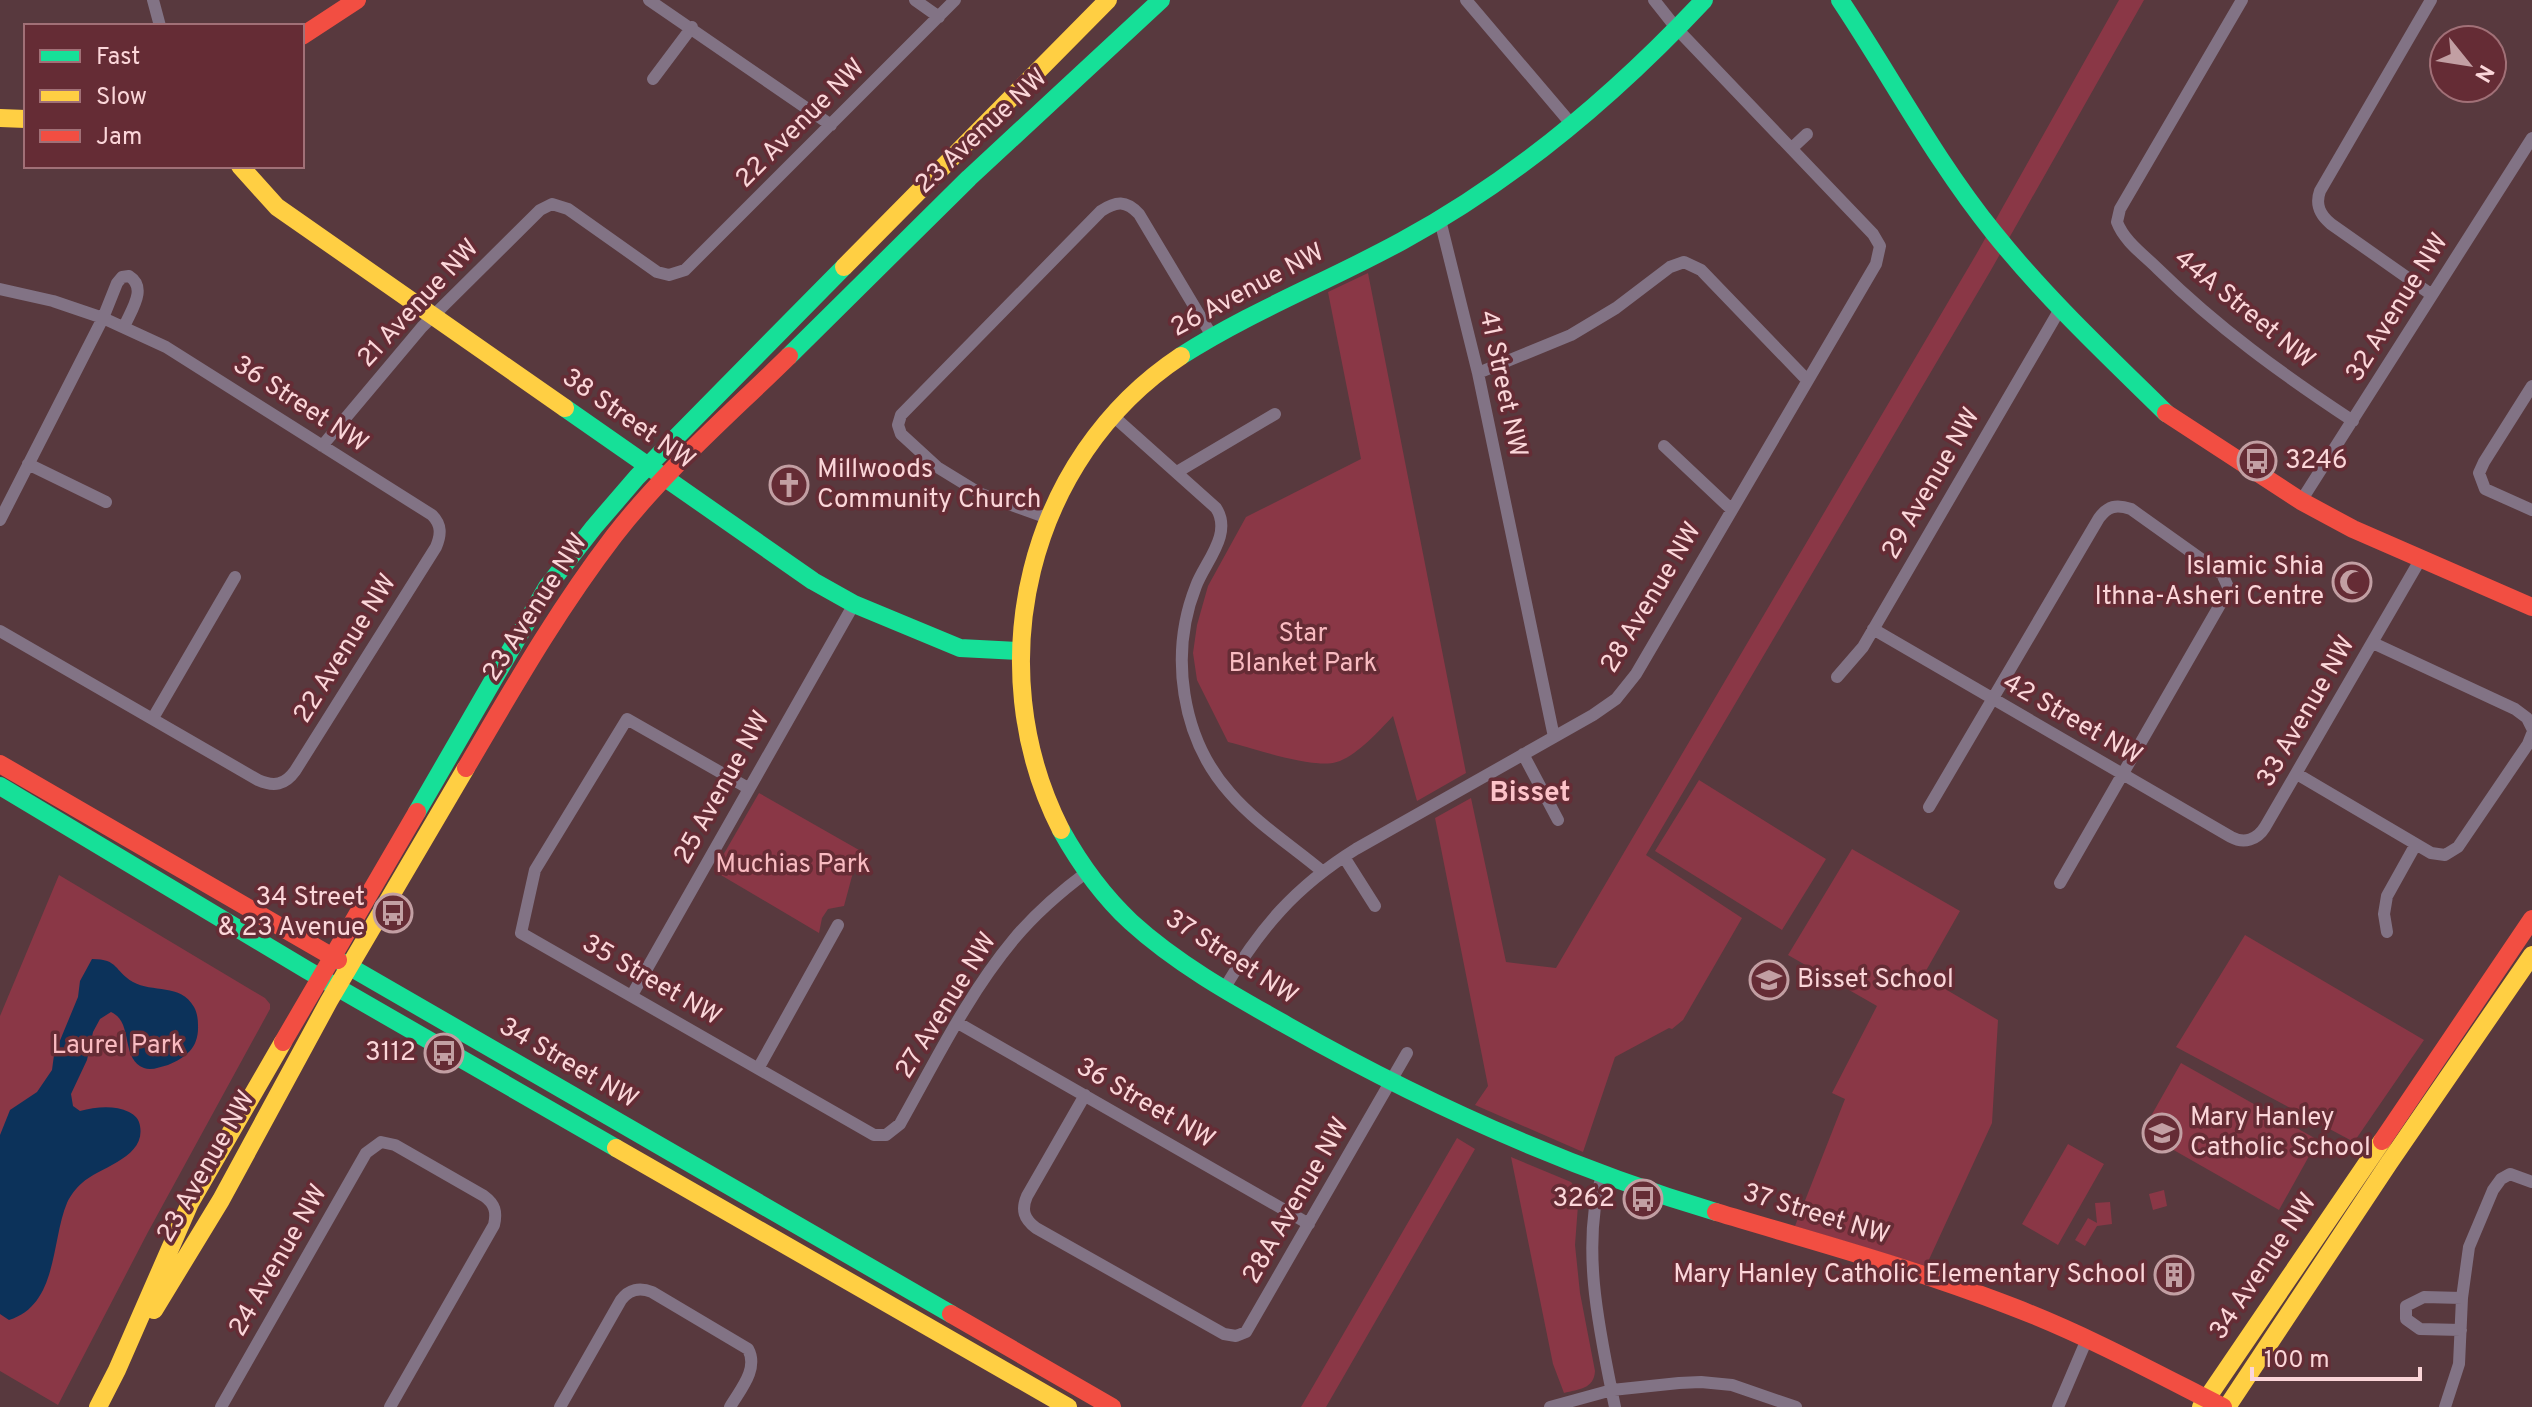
<svg xmlns="http://www.w3.org/2000/svg" width="2532" height="1407" font-family="Overpass,sans-serif">
<style>
.green{fill:#8a3746}
.water{fill:#0c325a}
.lines{fill:none;stroke-linecap:round;stroke-linejoin:round}
.street{stroke:#827385;stroke-width:12}
.fast{stroke:#16e098;stroke-width:18}
.slow{stroke:#ffcf43;stroke-width:18}
.jam{stroke:#f24e42;stroke-width:18}
.labels{text-anchor:middle;dominant-baseline:central;stroke-width:7;stroke-linejoin:round;paint-order:stroke}
.street-label{font-size:26px;fill:#fbd6d9;stroke:#652c35}
.poi-label{font-size:26px;fill:#fbd6d9;stroke:#652c35;text-anchor:end}
.park-label{font-size:26px;fill:#f9bbc1;stroke:#652c35}
.neighbourhood-label{font-size:28px;font-weight:bold;fill:#fdc3c9;stroke:#652c35}
</style>
<rect width="100%" height="100%" fill="#58393e"/>
<path class="green" d="M2119 0H2144L1991 270 1646 855 1742 918 1683 1020 1672 1029 1669 1028 1615 1057 1583 1152 1475 1105 1488 1086 1435 818 1471 798 1506 962 1556 968 1977 253Z
M1368 273 1466 773 1417 801 1393 716C1379 731 1359 753 1340 761 1316 771 1254 748 1228 742L1197 680 1193 653 1197 625 1208 586 1246 517 1361 459 1328 292Z
M1699 780 1826 859 1782 930 1655 851Z
M759 793 859 850 844 906 828 909 822 918 819 933 714 871Z
M1852 849 1960 911 1923 976 1998 1020 1992 1123 1926 1266 1795 1226 1845 1099 1832 1093 1877 1006 1788 955Z
M59 875 265 998 270 1004V1009L148 1232 58 1405 0 1371V1016Z
M2245 935 2424 1040 2354 1142 2176 1047Z
M2181 1063 2318 1140 2279 1210 2142 1132Z
M1457 1138 1475 1149 1326 1407H1301Z
M2068 1144 2104 1164 2058 1245 2022 1224Z
M1511 1157 1571 1182 1579 1192 1575 1245 1580 1293 1595 1371C1594 1389 1579 1389 1564 1393L1553 1364Z
M2164 1190 2167 1206 2153 1210 2149 1194Z
M2110 1202 2112 1224 2097 1226 2085 1246 2075 1240 2088 1218 2097 1223 2095 1203Z"/>
<path class="water" d="M92 959C119 959 114 971 133 982 152 993 181 983 194 1007 197 1012 198 1019 198 1025 199 1047 187 1057 168 1065 160 1067 151 1071 144 1068 120 1059 134 1022 111 1012L100 1019 93 1032 87 1060 71 1094 73 1106 80 1111C96 1107 114 1105 129 1112 135 1115 139 1119 140 1126 146 1158 99 1167 82 1183 76 1188 70 1196 67 1203 51 1241 58 1305 9 1320L0 1314V1135L10 1110 37 1092 52 1070 54 1055 78 997 80 981Z"/>
<g class="lines">
<path class="street" d="M153 0 160 26
M649 0 831 125
M915 0 939 17
M1466 0 1573 126
M2242 0 2120 209 2117 222C2124 241 2144 255 2158 269 2218 328 2282 374 2353 421
M2431 0 2320 191C2315 205 2320 215 2331 224L2432 295
M653 79 692 27
M1792 148 1807 134
M1440 220 1478 373 1554 737
M0 289 53 301 103 318 166 347 432 515C442 525 441 535 436 547L295 771C285 785 274 787 258 780L0 631
M1478 373 1571 335 1616 308 1670 267 1684 262 1701 270 1807 380
M2532 386 2484 462 2479 473 2485 489 2532 510
M1112 415 1216 508C1233 534 1205 562 1196 586 1169 654 1181 738 1230 793 1256 823 1292 846 1323 872
M322 446 422 327 540 210 552 204 568 209 657 272 669 275 685 270 955 0
M1664 446 1731 509
M28 464 106 502
M1177 472 1275 414
M2301 501 2532 138
M1048 518 981 494 937 467 901 434 898 425 901 415 1101 211C1116 201 1126 200 1139 214L1212 336
M0 520 103 318 117 283 122 277 129 276C148 288 131 310 124 327
M1873 629 2231 837C2244 844 2257 840 2265 827L2420 560
M2373 643 2515 709 2527 718 2532 728
M1837 677 1863 647 2060 309
M153 718 235 577
M1523 754 1558 820
M2297 774 2431 853 2445 855 2458 847 2528 744 2532 734
M748 788 627 719 535 870 521 933 874 1135H886L900 1124C935 1062 968 994 1014 939 1035 914 1060 892 1087 872
M1929 807 2099 518C2108 506 2116 504 2131 509L2222 574 2229 589 2060 883
M1344 857 1375 906
M2387 932 2384 914 2387 896 2416 844
M1224 989C1260 928 1295 887 1356 849L1593 715 1616 699 1636 674 1876 264 1880 246 1873 234 1677 29 1654 0
M632 995 854 604
M958 1023 1309 1224
M759 1067 838 925
M1085 1095 1027 1196C1021 1210 1024 1219 1036 1228L1224 1334 1236 1336 1246 1332 1407 1053
M1602 1175C1580 1247 1600 1334 1615 1407
M2461 1330 2420 1329 2406 1319V1306L2424 1297 2462 1298
M221 1407 366 1153 381 1142 395 1145 484 1196C495 1204 497 1212 494 1225L390 1407
M560 1407 621 1300C629 1289 640 1287 652 1292L748 1349C759 1369 740 1390 730 1407
M1550 1407 1612 1390 1679 1383 1701 1382 1732 1385 1796 1407
M2058 1407 2087 1339
M2445 1407 2459 1364 2462 1298 2469 1247 2493 1190 2501 1179 2510 1174 2532 1182"/>
<path class="fast" d="M1840 0C1892 78 1935 160 1994 233 2046 298 2107 355 2166 413
M789 356 969 178 1161 0
M1181 356C1251 311 1329 281 1402 241 1516 179 1615 95 1704 0
M565 408 813 581 854 604 960 648 1020 651
M0 786 307 970 616 1148
M417 812 547 587 594 527 637 477 844 267
M1061 830C1080 864 1102 895 1131 922 1177 964 1233 995 1288 1026 1424 1103 1566 1167 1716 1212
M338 960 951 1314"/>
<path class="slow" d="M0 118 26 119
M240 166 277 207 565 408
M844 267 1108 0
M1061 830C978 667 1027 458 1181 356
M616 1148 1068 1407
M154 1310 221 1200 329 1001 466 768
M98 1407 117 1370 190 1203 283 1042
M2201 1407 2382 1141
M2227 1407 2389 1163 2532 955"/>
<path class="jam" d="M302 36 357 0
M2166 413 2301 501 2353 529 2532 607
M0 764 338 960
M466 768C513 688 558 609 614 536 665 470 730 414 789 356
M283 1042 417 812
M2382 1141 2532 919
M1716 1212C1816 1242 1916 1269 2013 1307 2086 1335 2154 1372 2223 1407
M951 1314 1112 1407"/>
</g>
<defs>
<symbol id="bus-ring" viewBox="-11 -11 22 22"><circle r="9.5" fill="#652c35" stroke="#c29fa3" stroke-width="1.5"/><path d="M-5-6H5V4H4V6H2V4H-2V6H-4V4H-5ZM-3.5-4V0h7V-4ZM-3.5 1.2v1.5H-2V1.2ZM2 1.2v1.5H3.5V1.2Z" fill="#c29fa3"/></symbol>
<symbol id="church-ring" viewBox="-11 -11 22 22"><circle r="9.5" fill="#652c35" stroke="#c29fa3" stroke-width="1.5"/><path d="M-1.2-6h2.4v3.5h3.3v2.4h-3.3V6h-2.4V-.1h-3.3v-2.4h3.3Z" fill="#c29fa3"/></symbol>
<symbol id="mosque-ring" viewBox="-11 -11 22 22"><circle r="9.5" fill="#652c35" stroke="#c29fa3" stroke-width="1.5"/><path d="M3.5-4.9A6 6 0 1 0 3.5 4.9A5 5 0 1 1 3.5-4.9Z" fill="#c29fa3"/></symbol>
<symbol id="school-ring" viewBox="-11 -11 22 22"><circle r="9.5" fill="#652c35" stroke="#c29fa3" stroke-width="1.5"/><path d="M0-5L7-2L0 1L-7-2ZM-4 1L0 2.5L4 1V4Q0 6-4 4Z" fill="#c29fa3"/></symbol>
<symbol id="building-ring" viewBox="-11 -11 22 22"><circle r="9.5" fill="#652c35" stroke="#c29fa3" stroke-width="1.5"/><path d="M-4-6H4V6H1V3H-1V6H-4ZM-2.5-4.3h1.7v1.8h-1.7ZM.8-4.3h1.7v1.8H.8ZM-2.5-1h1.7V.8h-1.7ZM.8-1h1.7V.8H.8Z" fill="#c29fa3"/></symbol>
</defs>
<g fill-rule="evenodd">
<use href="#bus-ring" x="2235" y="439" width="44" height="44"/>
<use href="#church-ring" x="767" y="463" width="44" height="44"/>
<use href="#mosque-ring" x="2330" y="560" width="44" height="44"/>
<use href="#bus-ring" x="371" y="891" width="44" height="44"/>
<use href="#school-ring" x="1747" y="958" width="44" height="44"/>
<use href="#bus-ring" x="422" y="1031" width="44" height="44"/>
<use href="#school-ring" x="2140" y="1111" width="44" height="44"/>
<use href="#bus-ring" x="1621" y="1177" width="44" height="44"/>
<use href="#building-ring" x="2152" y="1253" width="44" height="44"/>
</g>
<g class="labels">
<g class="street-label">
<text transform="translate(801 124) rotate(-45)">22 Avenue NW</text>
<text transform="translate(982 132) rotate(-43)">23 Avenue NW</text>
<text transform="translate(1248 291) rotate(-28)">26 Avenue NW</text>
<text transform="translate(419 304) rotate(-47)">21 Avenue NW</text>
<text transform="translate(2398 308) rotate(-58)">32 Avenue NW</text>
<text transform="translate(2244 310) rotate(39)">44A Street NW</text>
<text transform="translate(1502 384) rotate(78)">41 Street NW</text>
<text transform="translate(300 405) rotate(33)">36 Street NW</text>
<text transform="translate(628 420) rotate(35)">38 Street NW</text>
<text transform="translate(1932 484) rotate(-60)">29 Avenue NW</text>
<text transform="translate(1652 598) rotate(-59)">28 Avenue NW</text>
<text transform="translate(536 608) rotate(-57)">23 Avenue NW</text>
<text transform="translate(346 649) rotate(-58)">22 Avenue NW</text>
<text transform="translate(2307 712) rotate(-60)">33 Avenue NW</text>
<text transform="translate(2072 720) rotate(30)">42 Street NW</text>
<text transform="translate(723 788) rotate(-61)">25 Avenue NW</text>
<text transform="translate(1231 958) rotate(33)">37 Street NW</text>
<text transform="translate(651 981) rotate(30)">35 Street NW</text>
<text transform="translate(947 1006) rotate(-58)">27 Avenue NW</text>
<text transform="translate(568 1064) rotate(30)">34 Street NW</text>
<text transform="translate(1145 1104) rotate(30)">36 Street NW</text>
<text transform="translate(207 1167) rotate(-60)">23 Avenue NW</text>
<text transform="translate(1297 1201) rotate(-60)">28A Avenue NW</text>
<text transform="translate(1816 1215) rotate(17)">37 Street NW</text>
<text transform="translate(279 1261) rotate(-60)">24 Avenue NW</text>
<text transform="translate(2264 1267) rotate(-56)">34 Avenue NW</text>
</g>
<g class="poi-label">
<text x="2285" y="461" text-anchor="start">3246</text>
<text x="817" y="470" text-anchor="start">Millwoods<tspan x="817" dy="30">Community Church</tspan></text>
<text x="2324" y="567">Islamic Shia<tspan x="2324" dy="30">Ithna-Asheri Centre</tspan></text>
<text x="365" y="898">34 Street<tspan x="365" dy="30">&amp; 23 Avenue</tspan></text>
<text x="1797" y="980" text-anchor="start">Bisset School</text>
<text x="416" y="1053">3112</text>
<text x="2190" y="1118" text-anchor="start">Mary Hanley<tspan x="2190" dy="30">Catholic School</tspan></text>
<text x="1615" y="1199">3262</text>
<text x="2146" y="1275">Mary Hanley Catholic Elementary School</text>
</g>
<g class="park-label">
<text x="1303" y="634">Star<tspan x="1303" dy="30">Blanket Park</tspan></text>
<text x="793" y="865">Muchias Park</text>
<text x="118" y="1046">Laurel Park</text>
</g>
<g class="neighbourhood-label">
<text x="1530" y="794">Bisset</text>
</g>
</g>
<rect x="24" y="24" width="280" height="144" fill="#652c35" stroke="#a17077" stroke-width="2"/>
<rect x="40" y="50" width="40" height="12" fill="#16e098" stroke="#a17077" stroke-width="2"/>
<text x="96" y="64" font-size="24" fill="#fbd6d9">Fast</text>
<rect x="40" y="90" width="40" height="12" fill="#ffcf43" stroke="#a17077" stroke-width="2"/>
<text x="96" y="104" font-size="24" fill="#fbd6d9">Slow</text>
<rect x="40" y="130" width="40" height="12" fill="#f24e42" stroke="#a17077" stroke-width="2"/>
<text x="96" y="144" font-size="24" fill="#fbd6d9">Jam</text>
<g transform="translate(2468 64) rotate(120)"><circle r="38" fill="#652c35" stroke="#a17077" stroke-width="2"/>
<path d="M0-6L14 30L0 20L-14 30Z" fill="#c29fa3"/>
<text y="-12" font-size="22" font-weight="bold" text-anchor="middle" fill="#fbd6d9">N</text>
</g>
<path d="M2252 1367v12h168v-12" fill="none" stroke="#fbd6d9" stroke-width="4"/>
<text x="2264" y="1367" font-size="24" fill="#fbd6d9" stroke="#652c35" stroke-width="6" paint-order="stroke">100 m</text>
</svg>
